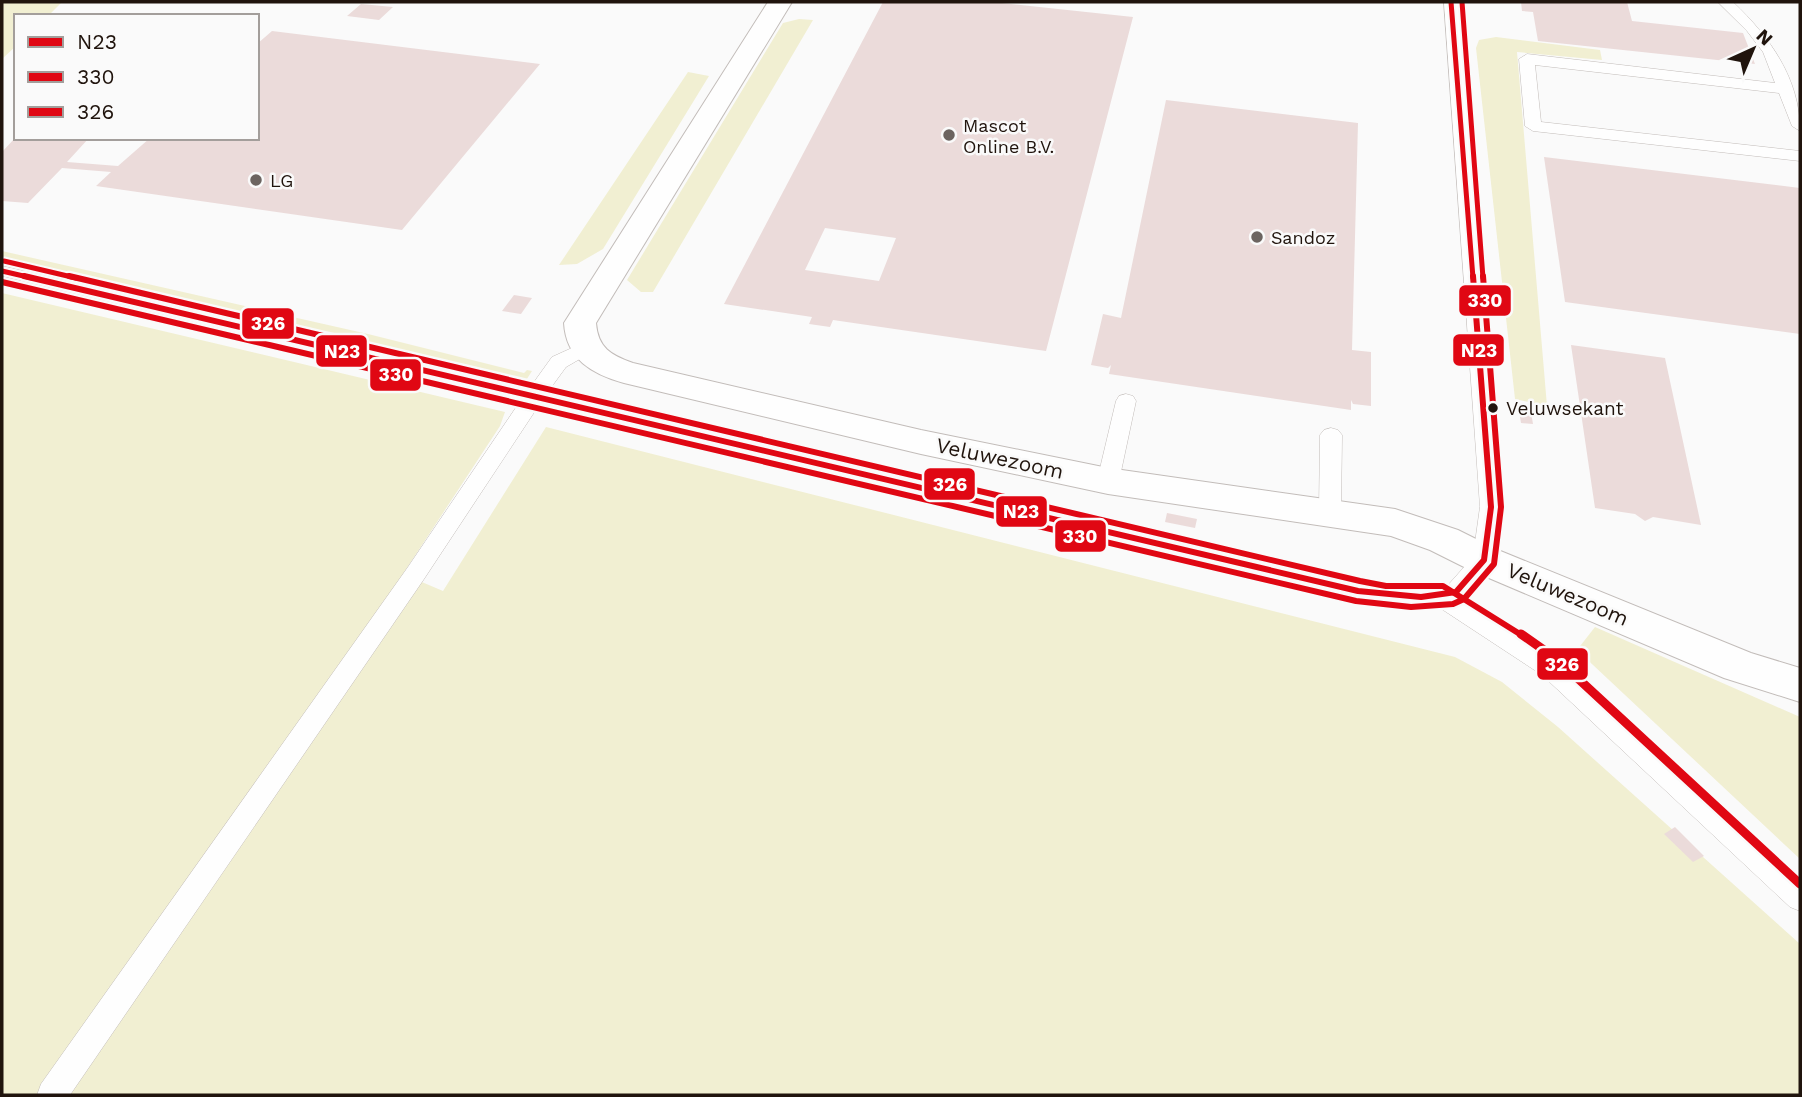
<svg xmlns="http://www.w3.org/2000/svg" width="1802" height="1097" font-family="'Work Sans',sans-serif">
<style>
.green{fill:#f1efd2}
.building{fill:#ebdbda;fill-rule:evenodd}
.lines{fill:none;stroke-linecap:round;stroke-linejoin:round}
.service-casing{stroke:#c2bcb9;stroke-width:1}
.minor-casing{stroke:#c2bcb9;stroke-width:2}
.service{fill:#fefefe;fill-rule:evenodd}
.minor{fill:#fefefe;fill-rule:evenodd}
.bus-1-far1-casing{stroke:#fafafa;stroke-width:9}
.bus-1-casing{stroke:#fafafa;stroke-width:11}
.bus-2-far1-casing{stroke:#fafafa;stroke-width:9}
.bus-2-casing{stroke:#fafafa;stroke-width:11}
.bus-3-far2-casing{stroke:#fafafa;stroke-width:9}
.bus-3-far1-casing{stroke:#fafafa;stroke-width:11}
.bus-3-casing{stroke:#fafafa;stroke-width:14}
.bus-1-far1{stroke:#e00713;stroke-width:5}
.bus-1{stroke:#e00713;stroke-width:6}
.bus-2-far1{stroke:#e00713;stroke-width:5}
.bus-2{stroke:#e00713;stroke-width:6}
.bus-3-far2{stroke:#e00713;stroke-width:5}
.bus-3-far1{stroke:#e00713;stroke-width:6}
.bus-3{stroke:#e00713;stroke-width:9}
.poi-dot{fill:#6c6460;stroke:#fafafa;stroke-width:2.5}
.bus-dot{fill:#20140d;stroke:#fafafa;stroke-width:2.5}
.labels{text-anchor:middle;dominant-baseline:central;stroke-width:5;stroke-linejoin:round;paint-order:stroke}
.far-poi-label{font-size:18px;fill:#20140d;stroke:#fafafa;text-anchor:start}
.bus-label{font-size:19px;fill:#20140d;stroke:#fafafa;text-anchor:start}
.street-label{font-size:21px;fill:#20140d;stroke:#fafafa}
.line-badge{stroke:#fafafa;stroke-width:2.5}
.badge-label{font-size:19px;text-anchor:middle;font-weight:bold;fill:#fff}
</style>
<rect width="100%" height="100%" fill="#fafafa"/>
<path class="green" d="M2 2H62L48 16H16V46L2 59Z
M799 19 813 20 653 292H641L627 280 783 23Z
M1496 37 1600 50 1602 60 1517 52 1547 406 1515 399 1476 48 1479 40Z
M688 72 709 76 603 249 577 264 559 265Z
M2 251 368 334 524 373 527 370 532 371 525 382 2 261Z
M2 293 505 412 500 426 403 574 443 591 546 427 1455 657 1502 682 1558 727 1800 944V1095H2Z
M1595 627 1800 717V859L1577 650Z"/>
<path class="building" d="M883 2H993L1133 17 1046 351 833 320 830 327 809 324 812 317 724 304ZM825 228 896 238 879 281 805 270Z
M1521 2H1627L1632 21 1743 33 1755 64 1538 41 1533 12 1522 11Z
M361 4 393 7 379 20 347 16Z
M272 31 540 64 402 230 96 186 111 172 62 168 28 203 2 201V152L15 138H89L67 162 118 166 150 138H257V44Z
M1166 100 1358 123 1352 350 1371 352V406L1353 404 1351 400V410L1109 374 1111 365 1108 368 1091 365 1103 314 1121 318Z
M1544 157 1800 188V334L1565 302Z
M514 295 532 298 521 314 502 311Z
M1571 345 1665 358 1701 525 1653 517 1645 521 1635 514 1595 508Z
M1518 405 1530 406 1533 424 1521 423Z
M1167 513 1197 519 1195 528 1165 522Z
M1675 827 1704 856 1693 862 1664 834Z"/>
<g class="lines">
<defs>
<path id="service" d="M1444 2H1458L1502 507 1495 560 1463 599 1560 661 1800 880V911L1790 907 1542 675 1434 604 1421 606 1358 600 539 405 424 579 70 1095H37L41 1084 408 567 521 400 2 276V266L529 389 552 357 585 342 592 344 595 348 592 352 566 367 547 393 1358 582 1421 588 1449 584 1473 557 1480 507Z
M1718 2H1733C1770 37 1800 79 1800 131L1792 126 1779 93 1535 65 1541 122 1800 151V161L1533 131 1525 126 1519 59 1527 54 1775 83 1763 52 1747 31Z
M1126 394 1133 396 1136 401 1119 481 1116 486 1108 489 1100 486 1097 481 1116 401 1119 396Z
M1331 428 1338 430 1342 435 1341 513 1338 519 1330 521 1322 519 1319 513 1320 435 1324 430Z"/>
<path id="minor" d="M768 2H792L596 323C598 348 611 355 633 363L921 430 1108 468 1395 509 1458 530 1498 550 1751 653 1800 668V702L1724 678 1470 570 1430 550 1391 536 1108 494 921 454 624 383C592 374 566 359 564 323Z"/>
</defs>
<use href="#service" class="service-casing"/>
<use href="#minor" class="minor-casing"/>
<use href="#service" class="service"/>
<use href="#minor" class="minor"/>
<defs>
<path id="bus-1-far1" d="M1451 2 1473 278
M2 271 32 278"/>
<path id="bus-1" d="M24 276 1358 591 1421 597 1456 592 1484 560 1491 507 1473 276"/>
<path id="bus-2-far1" d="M1462 2 1483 278"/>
<path id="bus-2" d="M2 282 1356 601 1411 607 1453 604 1464 599 1494 564 1501 507 1483 276"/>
<path id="bus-3-far2" d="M4 261 76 278"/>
<path id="bus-3-far1" d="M69 276 1360 581 1386 586H1443L1523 636"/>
<path id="bus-3" d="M1521 634 1558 660 1800 884"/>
</defs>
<use href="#bus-1-far1" class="bus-1-far1-casing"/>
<use href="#bus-1" class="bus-1-casing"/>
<use href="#bus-2-far1" class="bus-2-far1-casing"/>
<use href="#bus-2" class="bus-2-casing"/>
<use href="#bus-3-far2" class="bus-3-far2-casing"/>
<use href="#bus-3-far1" class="bus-3-far1-casing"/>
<use href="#bus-3" class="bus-3-casing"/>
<use href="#bus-1-far1" class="bus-1-far1"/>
<use href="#bus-1" class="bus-1"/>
<use href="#bus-2-far1" class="bus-2-far1"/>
<use href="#bus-2" class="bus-2"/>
<use href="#bus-3-far2" class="bus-3-far2"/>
<use href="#bus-3-far1" class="bus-3-far1"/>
<use href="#bus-3" class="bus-3"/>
</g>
<g class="poi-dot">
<circle cx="949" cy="135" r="7"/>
<circle cx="256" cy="180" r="7"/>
<circle cx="1257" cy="237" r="7"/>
</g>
<circle class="bus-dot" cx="1493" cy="408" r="6"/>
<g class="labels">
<g class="far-poi-label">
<text x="963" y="125">Mascot<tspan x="963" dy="21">Online B.V.</tspan></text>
<text x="270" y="180">LG</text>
<text x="1271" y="237">Sandoz</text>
</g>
<g class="bus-label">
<text x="1506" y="408">Veluwsekant</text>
</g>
<g class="street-label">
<text transform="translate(1000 458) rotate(12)">Veluwezoom</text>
<text transform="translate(1568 594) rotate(23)">Veluwezoom</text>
</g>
</g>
<g class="line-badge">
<rect x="1458" y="284" width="54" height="33" rx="7" fill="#e00713"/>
<rect x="241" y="307" width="54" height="33" rx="7" fill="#e00713"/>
<rect x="1452" y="333" width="53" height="34" rx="7" fill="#e00713"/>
<rect x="315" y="334" width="53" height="34" rx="7" fill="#e00713"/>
<rect x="369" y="358" width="53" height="34" rx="7" fill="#e00713"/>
<rect x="923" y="467" width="53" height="34" rx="7" fill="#e00713"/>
<rect x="995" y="495" width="53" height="33" rx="7" fill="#e00713"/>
<rect x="1054" y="519" width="53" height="34" rx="7" fill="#e00713"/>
<rect x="1536" y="647" width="53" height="34" rx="7" fill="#e00713"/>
</g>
<g class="badge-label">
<text x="1485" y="307">330</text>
<text x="268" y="330">326</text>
<text x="1479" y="357">N23</text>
<text x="342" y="358">N23</text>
<text x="396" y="381">330</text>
<text x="950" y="491">326</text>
<text x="1021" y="518">N23</text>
<text x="1080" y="543">330</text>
<text x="1562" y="671">326</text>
</g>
<rect width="1802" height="1097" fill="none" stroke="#20140d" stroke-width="7"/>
<rect x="14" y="14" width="245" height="126" fill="#fafafa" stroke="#a39e9b" stroke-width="2"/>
<rect x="28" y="37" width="35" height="10" fill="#e00713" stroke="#a39e9b" stroke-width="2"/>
<text x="77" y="49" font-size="21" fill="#20140d">N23</text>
<rect x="28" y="72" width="35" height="10" fill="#e00713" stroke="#a39e9b" stroke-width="2"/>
<text x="77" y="84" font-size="21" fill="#20140d">330</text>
<rect x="28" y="107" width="35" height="10" fill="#e00713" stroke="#a39e9b" stroke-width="2"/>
<text x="77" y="119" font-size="21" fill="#20140d">326</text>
<g transform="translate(1753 49) rotate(44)" stroke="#fafafa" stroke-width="5" paint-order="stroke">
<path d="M0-5L12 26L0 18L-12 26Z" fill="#20140d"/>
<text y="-10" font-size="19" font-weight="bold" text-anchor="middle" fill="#20140d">N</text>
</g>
</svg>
